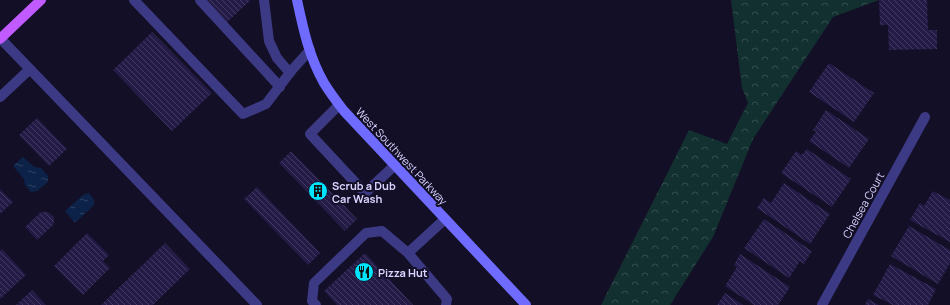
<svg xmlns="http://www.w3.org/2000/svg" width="950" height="305" font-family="Manrope,sans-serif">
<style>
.forest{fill:url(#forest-crowns)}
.water{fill:url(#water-ripples)}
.building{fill:url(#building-back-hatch)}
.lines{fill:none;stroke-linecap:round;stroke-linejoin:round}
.lane{stroke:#3d3a85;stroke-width:10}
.street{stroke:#3d3a85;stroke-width:10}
.secondary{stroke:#6f6bff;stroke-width:10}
.primary{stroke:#c25bff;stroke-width:10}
.labels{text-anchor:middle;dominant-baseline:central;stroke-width:4;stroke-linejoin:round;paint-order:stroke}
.street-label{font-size:11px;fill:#d9d4ff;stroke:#130f26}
.poi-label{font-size:11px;font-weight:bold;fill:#d9d4ff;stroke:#130f26;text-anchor:start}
</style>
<defs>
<pattern id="forest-crowns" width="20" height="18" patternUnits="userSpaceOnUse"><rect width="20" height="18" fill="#12302f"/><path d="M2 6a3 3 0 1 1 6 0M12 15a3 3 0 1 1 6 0" fill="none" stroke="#344d4e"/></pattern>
<pattern id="water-ripples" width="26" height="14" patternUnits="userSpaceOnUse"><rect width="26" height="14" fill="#0c2248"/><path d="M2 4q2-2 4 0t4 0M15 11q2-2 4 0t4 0" fill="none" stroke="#2f4163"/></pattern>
<pattern id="building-back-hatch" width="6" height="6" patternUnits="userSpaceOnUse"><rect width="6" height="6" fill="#241b47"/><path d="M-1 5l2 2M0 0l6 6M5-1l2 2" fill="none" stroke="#433b63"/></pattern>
</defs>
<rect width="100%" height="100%" fill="#130f26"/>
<path class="forest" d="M731 0H879L833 17 753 139 713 237 670 305H601L689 130 727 144 748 103 742 88Z"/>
<path class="water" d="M23 157 34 167 41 168 48 176V182L37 191 31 192 25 185 24 179 13 166Z
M89 193 94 200V205L75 223 65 211 83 195Z"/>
<path class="building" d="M206 0H251L227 22Z
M879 0H927L928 30H937V49L889 50 888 25H880Z
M152 32 212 93 172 131 113 70Z
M829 63 874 93 854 122 809 92Z
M826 110 869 139 849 168 809 141 816 132 813 130Z
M37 118 67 149 49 166 19 135Z
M807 149 851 179 832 207 781 173 796 151 802 155Z
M291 151 357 219 345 231 279 163Z
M784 183 830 214 810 244 757 208 764 198 771 203Z
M257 187 320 253 308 265 244 199Z
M0 189 13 202 0 214Z
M933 191 950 200V242L910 220 920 203 924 206Z
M41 212H48L54 217V224L37 240 25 227Z
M764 219 812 251 804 264 800 261 789 278 744 248Z
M909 226 950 250V263L938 284 891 256Z
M87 233 109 255 103 261 110 268 83 295 54 266Z
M165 243 190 269 153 305H101Z
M2 249 26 275 0 299V251Z
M365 253 413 305H337L324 291Z
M740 254 790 287 778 305H754L725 286 737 267 734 265Z
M890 264 936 289 928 305H893L873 295Z
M32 290 46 305H16Z
M725 293 743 305H717Z
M868 299 879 305H865Z"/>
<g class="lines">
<path class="lane" d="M134 0 243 114 266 104 292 70 310 50
M200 0 280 87
M264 0 269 41 277 58 290 73
M1 39 257 305
M0 97 30 69
M339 105 310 134 365 193 394 166
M408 253 445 219
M316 305 312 301 314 283 366 233 382 231 408 253 447 299 446 305"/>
<path class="street" d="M822 305 925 117"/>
<path class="secondary" d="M297 0C303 28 309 57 324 83 330 93 337 102 344 111L526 305"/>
<path class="primary" d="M0 39 41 0"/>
</g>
<defs>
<symbol id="building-disc" viewBox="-11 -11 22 22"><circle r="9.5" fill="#00e5ff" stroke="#130f26"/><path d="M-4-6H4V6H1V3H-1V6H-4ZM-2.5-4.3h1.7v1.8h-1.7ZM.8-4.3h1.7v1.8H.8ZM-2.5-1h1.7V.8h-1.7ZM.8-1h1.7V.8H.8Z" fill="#111"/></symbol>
<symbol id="restaurant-disc" viewBox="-11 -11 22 22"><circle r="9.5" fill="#00e5ff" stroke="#130f26"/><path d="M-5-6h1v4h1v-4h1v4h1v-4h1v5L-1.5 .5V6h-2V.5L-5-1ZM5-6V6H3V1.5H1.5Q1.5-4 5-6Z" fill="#111"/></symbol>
</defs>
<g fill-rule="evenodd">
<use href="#building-disc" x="307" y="180" width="22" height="22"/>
<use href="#restaurant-disc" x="353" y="261" width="22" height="22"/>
</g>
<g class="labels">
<g class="street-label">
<text transform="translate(402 156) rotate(47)">West Southwest Parkway</text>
<text transform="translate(863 205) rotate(-61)">Chelsea Court</text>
</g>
<g class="poi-label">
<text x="332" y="185">Scrub a Dub<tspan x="332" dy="13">Car Wash</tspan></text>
<text x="378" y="272">Pizza Hut</text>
</g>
</g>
</svg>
